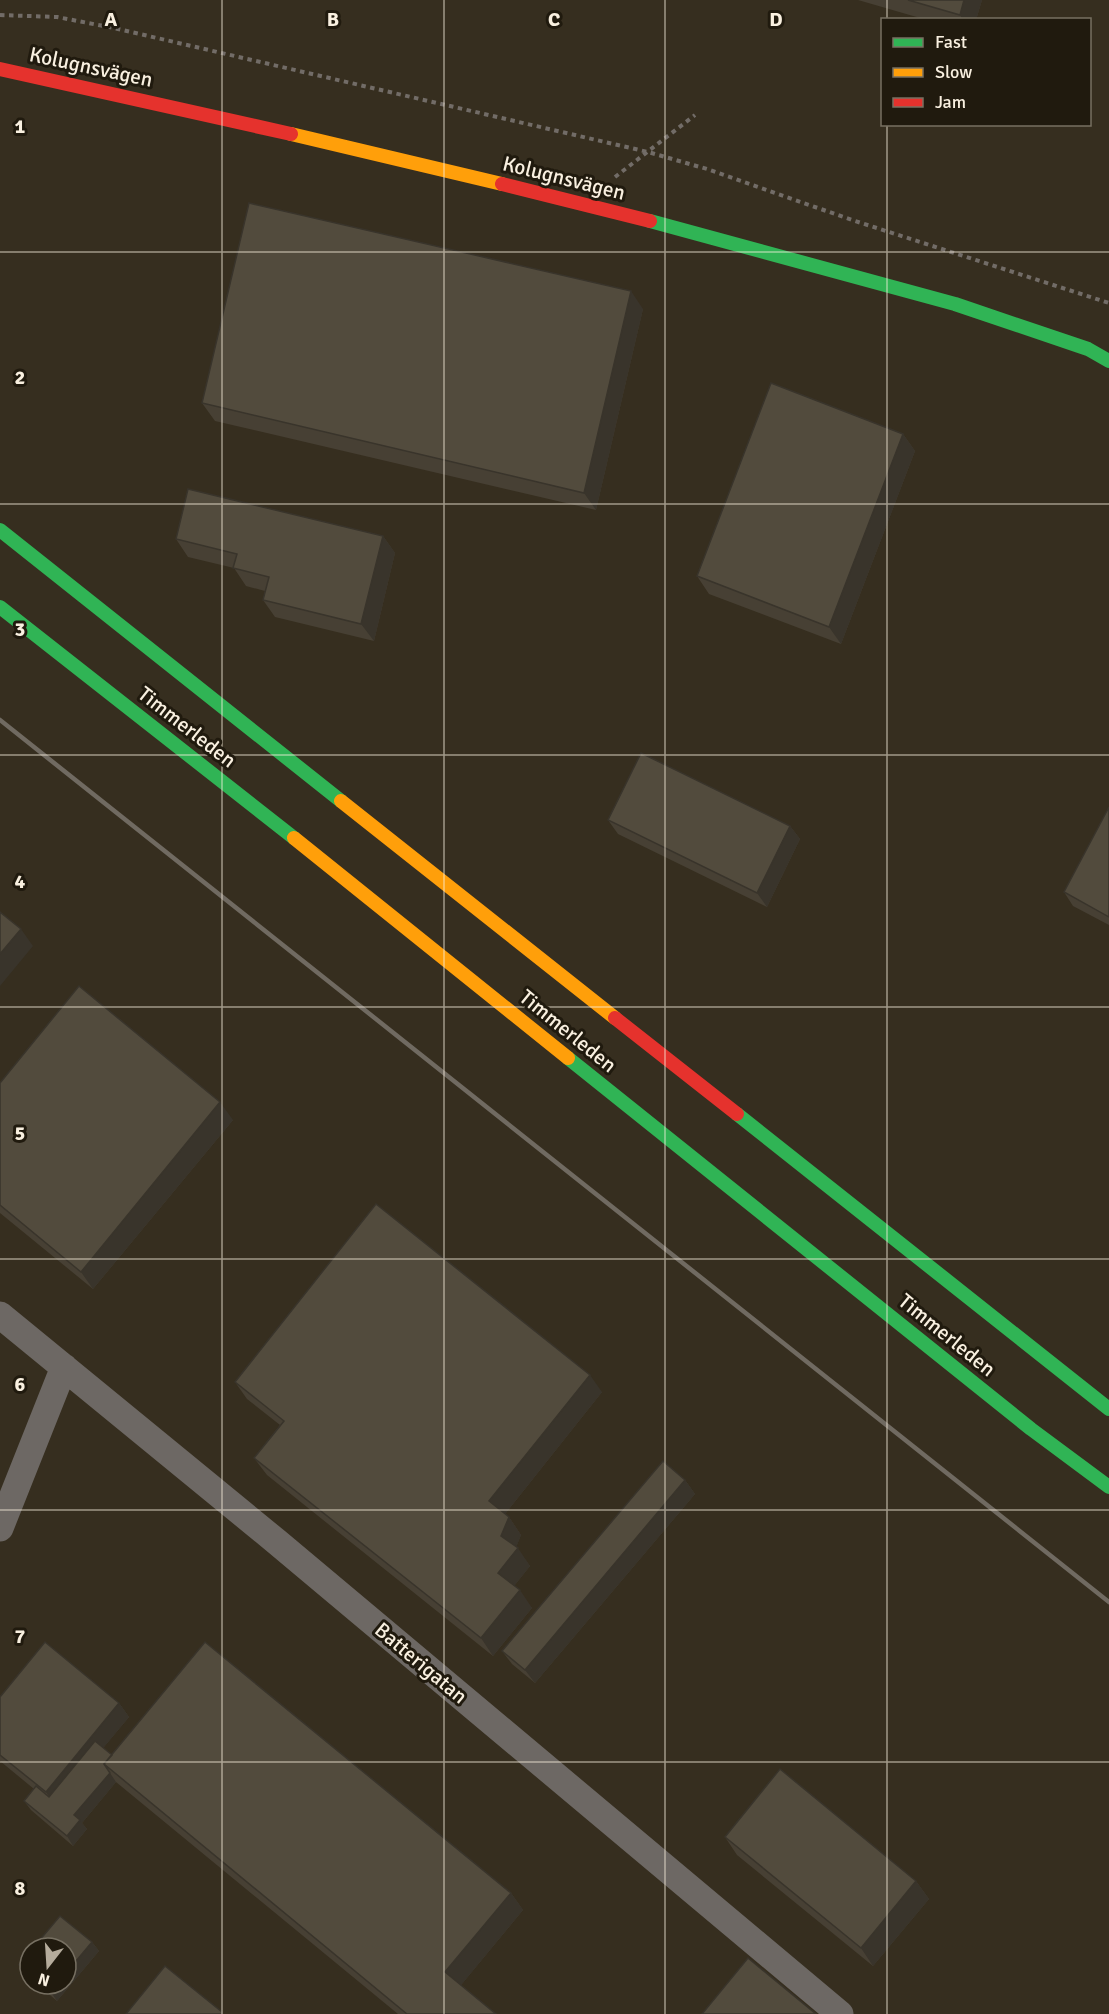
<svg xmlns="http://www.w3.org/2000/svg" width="1109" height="2014" font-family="Signika,sans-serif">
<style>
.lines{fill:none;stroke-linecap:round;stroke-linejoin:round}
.path{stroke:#726c67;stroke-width:4;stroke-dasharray:4.5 4.5;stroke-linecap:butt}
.street{stroke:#6d6864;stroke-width:27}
.fast{stroke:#30b455;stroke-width:14}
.slow{stroke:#ff9f0a;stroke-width:14}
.jam{stroke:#e5322d;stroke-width:14}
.rail{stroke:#706a61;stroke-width:4.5}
.wall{fill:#474034}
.shaded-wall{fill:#39342b}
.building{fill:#524b3d;stroke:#39342b;stroke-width:1.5}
.grid{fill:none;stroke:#f9f0e0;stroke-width:1.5;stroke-opacity:0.55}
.labels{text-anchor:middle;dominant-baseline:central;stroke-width:6;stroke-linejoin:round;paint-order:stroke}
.street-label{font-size:21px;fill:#f9f0e0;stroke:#201a0e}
.grid-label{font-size:20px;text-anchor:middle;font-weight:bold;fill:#f9f0e0;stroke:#201a0e;stroke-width:6;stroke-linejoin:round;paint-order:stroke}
</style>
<rect width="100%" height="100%" fill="#362e1f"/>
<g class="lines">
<path class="path" d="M0 15 57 17 114 28 648 152 707 169 852 220 1109 303
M615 177 695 115"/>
<path class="street" d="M0 1315 277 1542 840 2014
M0 1528 64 1367"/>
<path class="fast" d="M650 221 955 304 1088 349 1109 361
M0 530 341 801
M0 607 294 838
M568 1058 1031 1429 1109 1487
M737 1114 1109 1409"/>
<path class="slow" d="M291 134 502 184
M341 801 615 1018
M294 838 568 1058"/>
<path class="jam" d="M0 69 291 134
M502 184 650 221
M615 1018 737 1114"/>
<path class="rail" d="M0 720 1109 1602"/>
</g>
<path class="wall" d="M858 0H982L976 20H927Z
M643 309 596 510 215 421 202 403Z
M903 434 915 451 841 644 709 594 697 576Z
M383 536 395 553 374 641 275 617 263 600 265 591 246 586 234 568 188 557 176 539Z
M1109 807V925L1073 906 1064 892Z
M608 820 790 826 800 839 767 907 618 834Z
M0 1083 233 1120 93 1289 0 1213Z
M235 1382 602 1392 505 1514 509 1517 521 1535 516 1547 530 1566 514 1586 532 1608 493 1656 267 1475 254 1458 280 1425 247 1399Z
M685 1480 695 1494 535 1683 512 1664 502 1651Z
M0 1697 119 1703 129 1717 103 1748 112 1755 511 1893 523 1910 461 1985 496 2014H398L116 1782 82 1823 87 1829 73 1846 31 1810 24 1801 34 1789 0 1761Z
M725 1837 916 1881 929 1899 873 1966 737 1855Z
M92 1942 99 1951 57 2001 37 1984H66Z
M30 1952V1978L26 1974 19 1965Z"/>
<path class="shaded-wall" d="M964 0H982L976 20H963L960 15Z
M631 291 643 309 596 510 584 493Z
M903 434 915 451 841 644 829 627Z
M383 536 395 553 374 641 361 624Z
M790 826 800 839 767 907 757 893Z
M21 929 33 946 0 986V954Z
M220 1102 233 1120 93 1289 81 1272Z
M590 1375 602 1392 501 1519 489 1501Z
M685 1480 695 1494 535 1683 525 1670Z
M509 1517 521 1535 514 1553 518 1548 530 1566 511 1590 498 1573 501 1536Z
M520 1590 532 1608 493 1656 481 1638Z
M119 1703 129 1717 55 1806 46 1792Z
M110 1773 116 1782 82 1823 87 1829 73 1846 67 1836 74 1815Z
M916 1881 929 1899 873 1966 861 1948Z
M511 1893 523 1910 457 1990 445 1972Z
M92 1942 99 1951 57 2001 51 1992 57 1984H66V1973Z"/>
<path class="building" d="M908 0H964L960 15Z
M249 203 631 291 584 493 202 403Z
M771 383 903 434 829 627 697 576Z
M188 489 383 536 361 624 263 600 269 577 233 568 237 554 176 539Z
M641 753 790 826 757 893 608 820Z
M1109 807V917L1064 892Z
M0 912 21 929 0 954Z
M79 986 220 1102 81 1272 0 1205V1083Z
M376 1204 590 1375 489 1501 509 1517 501 1536 518 1548 498 1573 520 1590 481 1638 254 1458 284 1421 235 1382Z
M663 1461 685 1480 525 1670 502 1651Z
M45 1642 119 1703 46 1792 0 1755V1697Z
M205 1642 511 1893 445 1972 496 2014H407L104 1764Z
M95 1741 112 1755 104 1764 110 1773 74 1815 80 1820 67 1836 24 1801 36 1786 49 1797Z
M780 1769 916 1881 861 1948 725 1837Z
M60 1916 92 1942 66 1973V1948H33Z
M30 1952V1974L19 1965Z
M748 1958 816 2014H702Z
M165 1966 222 2012 221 2014H126Z
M42 1984H57L51 1992Z"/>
<path class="grid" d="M222 0V2014M444 0V2014M665 0V2014M887 0V20M887 124V2014M0 252H1109M0 504H1109M0 755H1109M0 1007H1109M0 1259H1109M0 1510H1109M0 1762H1109"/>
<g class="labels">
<g class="street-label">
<text transform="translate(91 67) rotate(12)">Kolugnsvägen</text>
<text transform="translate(564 178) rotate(14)">Kolugnsvägen</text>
<text transform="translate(187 727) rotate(38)">Timmerleden</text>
<text transform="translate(568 1031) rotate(39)">Timmerleden</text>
<text transform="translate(947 1335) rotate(39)">Timmerleden</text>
<text transform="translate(421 1663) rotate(40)">Batterigatan</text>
</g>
</g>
<g class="grid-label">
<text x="111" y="26">A</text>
<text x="333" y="26">B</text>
<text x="554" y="26">C</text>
<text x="776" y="26">D</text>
<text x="20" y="133">1</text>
<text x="20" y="384">2</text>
<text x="20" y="636">3</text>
<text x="20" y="888">4</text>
<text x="20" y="1140">5</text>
<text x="20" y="1391">6</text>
<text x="20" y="1643">7</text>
<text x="20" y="1895">8</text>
</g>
<rect x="881" y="18" width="210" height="108" fill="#201a0e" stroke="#777062" stroke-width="1.5"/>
<rect x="893" y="38" width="30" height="9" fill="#30b455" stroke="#777062" stroke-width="1.5"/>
<text x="935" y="48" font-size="18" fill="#f9f0e0">Fast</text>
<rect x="893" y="68" width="30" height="9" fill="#ff9f0a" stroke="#777062" stroke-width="1.5"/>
<text x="935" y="78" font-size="18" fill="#f9f0e0">Slow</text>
<rect x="893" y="98" width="30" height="9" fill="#e5322d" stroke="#777062" stroke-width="1.5"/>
<text x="935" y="108" font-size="18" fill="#f9f0e0">Jam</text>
<g transform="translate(48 1966) rotate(197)"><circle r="28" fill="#201a0e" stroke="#777062" stroke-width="1.5"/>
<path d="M0-4.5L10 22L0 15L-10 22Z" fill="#b5ac9c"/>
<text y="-9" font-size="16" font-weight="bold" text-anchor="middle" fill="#f9f0e0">N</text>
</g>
</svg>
